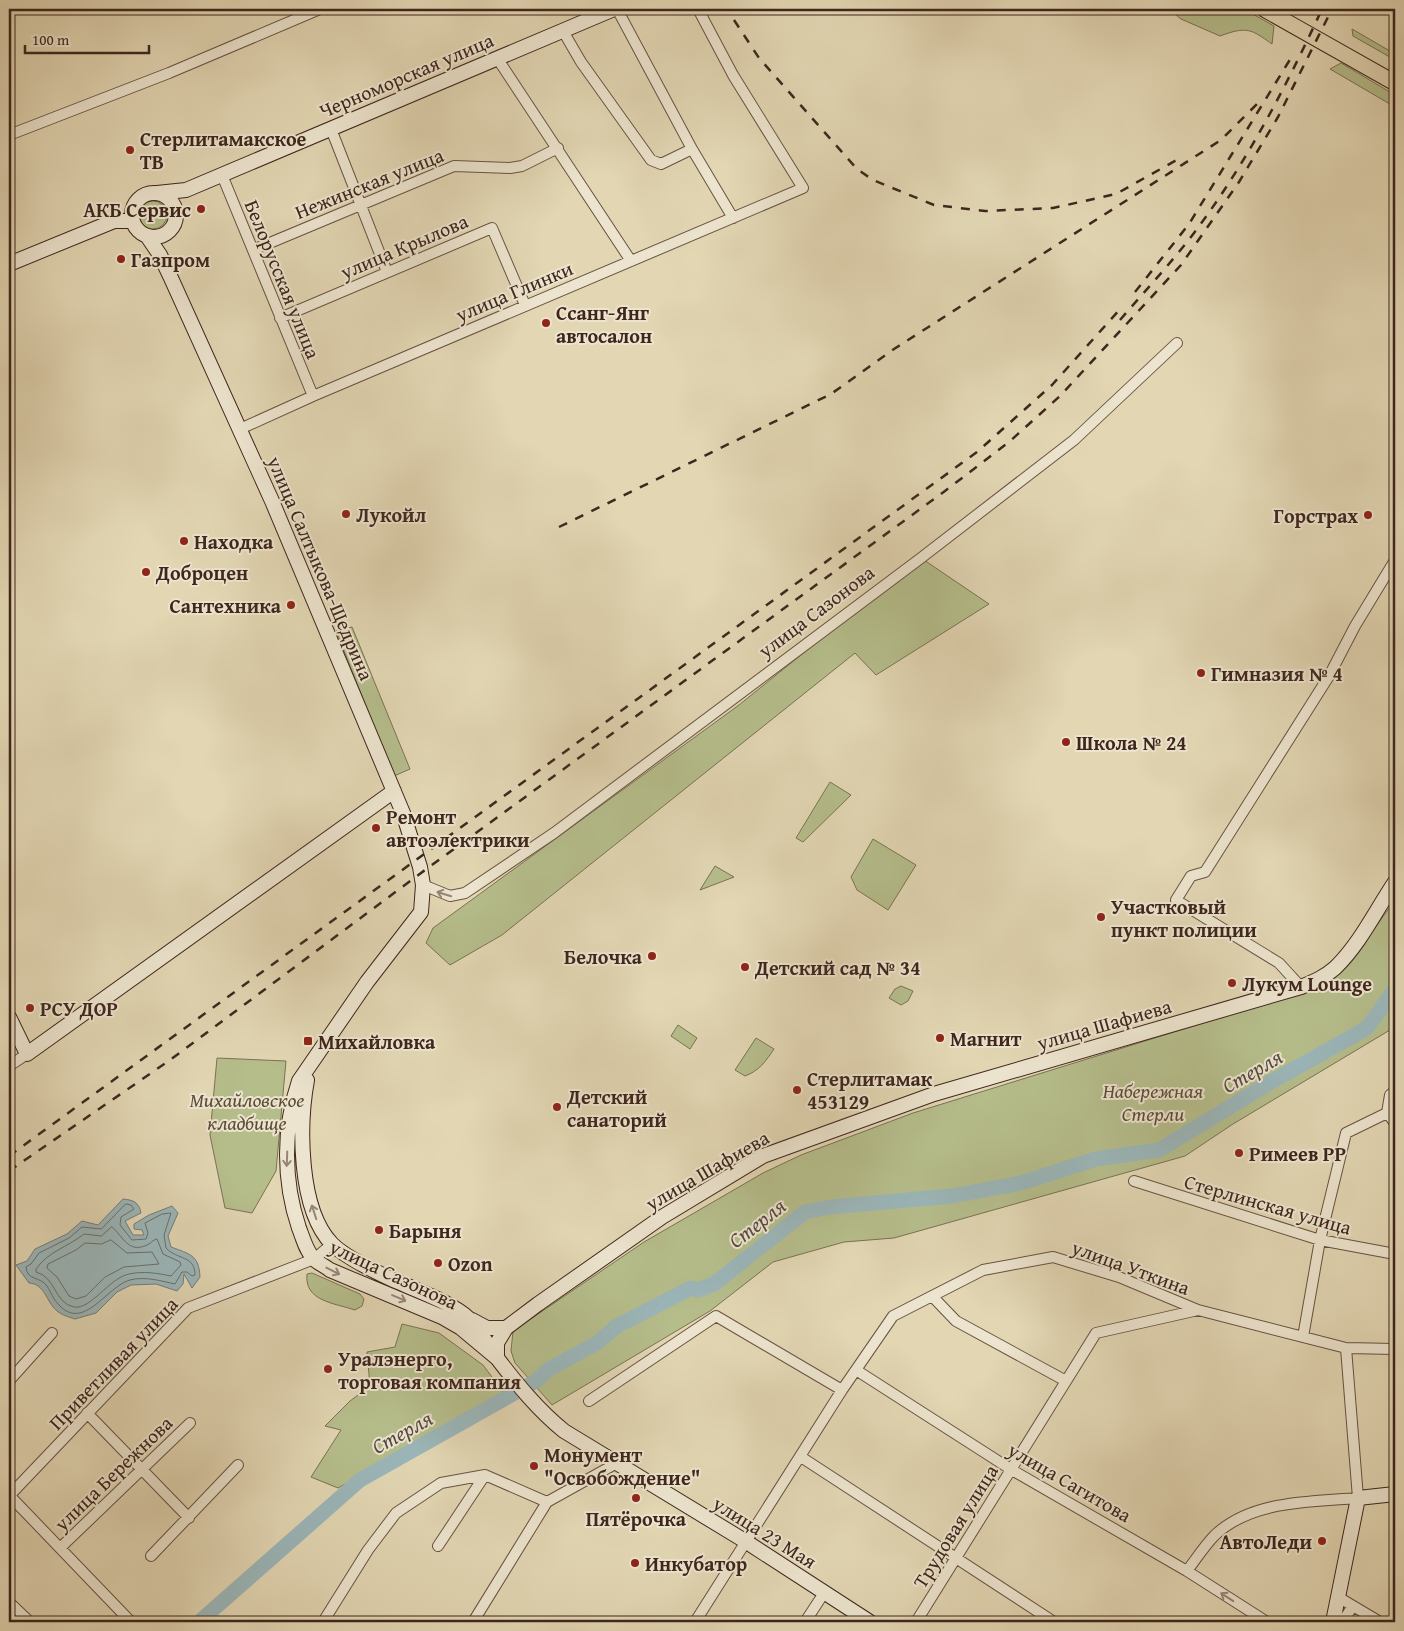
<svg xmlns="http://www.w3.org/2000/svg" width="1404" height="1631" font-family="'Gentium Book Plus',serif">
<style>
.green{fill:#b5bd8b;stroke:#7a7254}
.water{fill:#9bb6b9;stroke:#767c7b}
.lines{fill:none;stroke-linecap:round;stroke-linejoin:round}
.shore{stroke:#6d6e6b;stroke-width:1}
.river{stroke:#9bb6b9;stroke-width:15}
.street-casing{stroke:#685242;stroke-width:12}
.secondary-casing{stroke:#3f261d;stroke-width:16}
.primary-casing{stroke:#3f261d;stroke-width:17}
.street{stroke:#ece4ce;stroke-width:10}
.secondary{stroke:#ece4ce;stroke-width:14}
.primary{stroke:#e2d6b3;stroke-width:15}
.rail{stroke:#3f261d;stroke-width:2.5;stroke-dasharray:9 9;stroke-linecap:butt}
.oneway{stroke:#968576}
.poi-dot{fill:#8f2418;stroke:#ece4ce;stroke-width:2}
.labels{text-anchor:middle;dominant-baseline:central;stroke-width:4;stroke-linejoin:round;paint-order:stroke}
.street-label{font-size:20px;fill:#3f261d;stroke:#ece4ce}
.poi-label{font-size:20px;font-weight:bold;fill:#3f261d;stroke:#ece4ce;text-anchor:start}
.park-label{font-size:20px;font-style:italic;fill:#5c4c38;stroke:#ece4ce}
.water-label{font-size:21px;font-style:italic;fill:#564a44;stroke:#ece4ce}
</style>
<rect width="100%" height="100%" fill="#e2d6b3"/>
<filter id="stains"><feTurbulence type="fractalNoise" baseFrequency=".004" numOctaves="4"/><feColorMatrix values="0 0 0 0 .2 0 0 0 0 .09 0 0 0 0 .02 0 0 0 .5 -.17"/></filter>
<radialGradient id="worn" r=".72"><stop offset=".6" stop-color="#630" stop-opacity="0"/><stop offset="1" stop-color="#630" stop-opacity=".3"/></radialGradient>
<path class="green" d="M1169 9H1244L1274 26 1272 44C1251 29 1247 26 1220 36L1181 19Z
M1352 29 1395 54V60L1353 36Z
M1341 63 1395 95V107L1330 69Z
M139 215a14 14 0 1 1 28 0a14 14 0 1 1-28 0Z
M921 558 989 604 876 675 855 653 502 935 450 965 426 943 433 928 739 705Z
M352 627 410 769 394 776 336 631Z
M830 782 851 795 803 842 796 838Z
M873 839 916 865 888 910 857 890 851 877Z
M715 866 734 877 700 890Z
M1395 900V1027L1233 1124 1185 1156 894 1238 844 1242 773 1262 710 1311 552 1405 515 1363 511 1351 513 1331 644 1242 763 1173 801 1155 913 1113 1316 988 1340 973 1351 961Z
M901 986 913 991 908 1001 901 1005 889 998 895 989Z
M678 1025 697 1038 690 1049 671 1036Z
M756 1038 774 1049C766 1061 759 1071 745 1076L735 1070Z
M217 1058 286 1061 276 1171 252 1213 225 1208 210 1135Z
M312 1273 360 1294 364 1299 362 1306 355 1310C334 1303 304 1301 307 1274Z
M402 1324 439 1333 483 1365 504 1393 338 1488 311 1477 341 1430 325 1426 350 1401 370 1386 367 1352 395 1347Z"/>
<path class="water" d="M123 1199C133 1200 139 1202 141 1213L125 1221 133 1235H144L142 1230 134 1229V1224L149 1215 172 1206 178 1213 168 1236 171 1247C190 1254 199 1255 200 1277L192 1288 184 1274 183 1284 177 1291 156 1284 131 1285 117 1292 96 1313 75 1319C69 1317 61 1315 56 1310 46 1301 45 1284 29 1283L16 1265 27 1261 35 1249 67 1234 82 1221 98 1225Z"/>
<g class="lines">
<path class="shore" d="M126 1204 131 1205 134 1209 121 1217 120 1225 132 1240 146 1239 148 1233 145 1223 162 1214 171 1213 164 1235 166 1248C177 1260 195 1255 195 1275L192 1276 187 1272H182L175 1284C161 1281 145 1276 130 1280 107 1286 84 1332 59 1305 53 1299 51 1292 47 1286 40 1276 27 1281 26 1267L31 1264 39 1253 69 1238 82 1227 101 1229Z
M112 1227C123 1236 128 1254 147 1245 152 1243 152 1240 157 1239L163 1254 180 1262 181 1265 171 1276C157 1273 143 1271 129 1274 109 1278 91 1310 74 1307 54 1303 56 1277 36 1272V1269C49 1251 66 1248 84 1234L101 1236Z
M111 1240 127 1253 152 1252 159 1264 124 1267 105 1277 86 1296 76 1299 69 1296 57 1277 47 1268 48 1264 76 1250 85 1243 101 1244Z"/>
<path class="river" d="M199 1622 360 1480 536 1381 549 1369 597 1343 617 1326 691 1288 698 1290 714 1284 805 1212 830 1207 952 1196 1021 1183 1096 1159 1159 1150 1271 1082 1367 1028 1395 989"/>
<defs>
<path id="street" d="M617 9 692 149 733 218
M563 31 581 62 651 160 661 164 692 149
M497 58 631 261
M331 129 387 272
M9 135 169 73 320 9
M222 175 313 396
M253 250 454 166 510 168 522 166 558 148
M280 318 492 228 525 305
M240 429 313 396 803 188 733 75 698 9
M423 885 450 896 465 893 554 833 921 558 1074 440 1177 343
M1301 987 1279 963 1176 900 1191 876 1205 872 1329 676 1355 626 1395 560
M9 1066 27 1054
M1387 1113 1390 1095 1395 1091
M1387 1113 1395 1123
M1134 1181 1320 1240 1395 1254
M932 1296 956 1321 1066 1381
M1303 1337 1320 1240 1346 1133 1387 1113
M856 1370 1012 1470 1187 1571 1267 1622
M9 1381 52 1333
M589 1401 716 1316 842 1390
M87 1413 189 1518
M801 1457 1054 1622
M9 1495 131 1622
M9 1496 188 1308 314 1259 332 1244
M438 1546 485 1475
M60 1548 190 1423
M151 1556 238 1465
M1187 1571C1196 1559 1205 1545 1215 1535 1252 1500 1311 1502 1358 1498L1346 1348
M1338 1597 1380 1622
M9 1602 30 1622
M323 1622 368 1550 396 1513 441 1483 485 1475 547 1502
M473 1622 547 1502 617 1463
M695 1622 842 1390 893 1316 983 1270 1053 1257 1119 1277 1198 1310 1346 1348 1395 1349
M805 1622 824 1593
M916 1622 1096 1333 1198 1310
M1342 1622 1353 1606"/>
<path id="secondary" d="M132 215a22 22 0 1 1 44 0a22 22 0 1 1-44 0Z
M157 193 186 190 614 9
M147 236 160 255 171 278 272 501 403 813 420 867 423 885 421 912 367 982 299 1081C283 1128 283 1181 299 1228 303 1238 306 1251 314 1259 318 1263 325 1266 330 1270L442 1317 461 1328 497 1358
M9 264 114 221H132
M9 1017 27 1054 394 791
M307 1080C299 1124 298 1209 332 1244 345 1257 374 1271 391 1279 411 1288 453 1303 468 1318 480 1329 487 1345 497 1358 517 1384 538 1410 564 1431L745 1541 870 1622
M472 1320 487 1328H506
M497 1358V1343L506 1328 538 1304 662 1217 763 1156 934 1094 1301 987C1313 982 1325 977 1335 968 1360 944 1376 910 1395 882
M1333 1622 1358 1498 1395 1494"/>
<path id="primary" d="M1264 9 1395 83"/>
</defs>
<use href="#street" class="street-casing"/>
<use href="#secondary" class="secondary-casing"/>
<use href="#primary" class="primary-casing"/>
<use href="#street" class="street"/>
<use href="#secondary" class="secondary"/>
<use href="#primary" class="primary"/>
<path class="rail" d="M734 20 759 58 857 169 873 180 934 205 985 211 1053 208 1116 194 1182 157
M1135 292 1189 224 1294 53
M1120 320C1145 291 1171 263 1194 233 1246 164 1286 87 1322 9
M559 527 831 394 894 349 1221 140 1262 99
M9 1156 977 452 1052 385 1122 307
M9 1171 170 1060 421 873 945 491 1009 442 1060 396 1181 265 1239 182 1278 117 1332 9"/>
</g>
<defs><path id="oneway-shaft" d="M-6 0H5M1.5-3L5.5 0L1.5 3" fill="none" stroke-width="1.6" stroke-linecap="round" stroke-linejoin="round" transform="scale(1.25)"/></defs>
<g class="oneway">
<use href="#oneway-shaft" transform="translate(444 894) rotate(-163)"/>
<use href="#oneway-shaft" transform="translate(287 1159) rotate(92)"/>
<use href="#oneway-shaft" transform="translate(314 1212) rotate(-108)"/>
<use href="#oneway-shaft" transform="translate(333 1271) rotate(27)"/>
<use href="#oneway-shaft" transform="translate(399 1298) rotate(23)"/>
<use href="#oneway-shaft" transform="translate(1227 1597) rotate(-147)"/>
</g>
<g class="poi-dot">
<circle cx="130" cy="150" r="5"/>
<circle cx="201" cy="209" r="5"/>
<circle cx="121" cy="259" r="5"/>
<circle cx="546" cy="323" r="5"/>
<circle cx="346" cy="514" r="5"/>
<circle cx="1368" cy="515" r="5"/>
<circle cx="184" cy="541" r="5"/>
<circle cx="146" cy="572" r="5"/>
<circle cx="291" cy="605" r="5"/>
<circle cx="1201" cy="673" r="5"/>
<circle cx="1066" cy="742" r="5"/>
<circle cx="376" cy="828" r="5"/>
<circle cx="1101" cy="917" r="5"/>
<circle cx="652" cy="956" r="5"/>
<circle cx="745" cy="967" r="5"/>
<circle cx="1232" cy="983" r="5"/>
<circle cx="30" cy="1008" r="5"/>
<circle cx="940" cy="1038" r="5"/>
<rect x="303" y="1036" width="10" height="10" rx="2.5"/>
<circle cx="797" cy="1090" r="5"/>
<circle cx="557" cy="1107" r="5"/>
<circle cx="1239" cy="1153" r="5"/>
<circle cx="379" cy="1230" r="5"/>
<circle cx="438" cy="1263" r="5"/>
<circle cx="328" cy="1369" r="5"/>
<circle cx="534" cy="1466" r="5"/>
<circle cx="636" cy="1498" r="5"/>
<circle cx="1322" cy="1541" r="5"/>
<circle cx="635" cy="1563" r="5"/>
</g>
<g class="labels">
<g class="street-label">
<text transform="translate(406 75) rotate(-23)">Черноморская улица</text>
<text transform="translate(369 183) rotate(-22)">Нежинская улица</text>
<text transform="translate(404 246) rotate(-23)">улица Крылова</text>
<text transform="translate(283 279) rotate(68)">Белорусская улица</text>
<text transform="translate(514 291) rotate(-23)">улица Глинки</text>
<text transform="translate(321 568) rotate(67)">улица Салтыкова-Щедрина</text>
<text transform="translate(816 611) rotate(-37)">улица Сазонова</text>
<text transform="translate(1104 1024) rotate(-16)">улица Шафиева</text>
<text transform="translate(707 1170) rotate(-30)">улица Шафиева</text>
<text transform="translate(1268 1204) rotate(16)">Стерлинская улица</text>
<text transform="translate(1131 1267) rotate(20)">улица Уткина</text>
<text transform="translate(394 1274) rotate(25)">улица Сазонова</text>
<text transform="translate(113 1363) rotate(-46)">Приветливая улица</text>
<text transform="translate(113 1473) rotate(-44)">улица Бережнова</text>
<text transform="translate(1070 1482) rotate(30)">улица Сагитова</text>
<text transform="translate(955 1526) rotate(-58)">Трудовая улица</text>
<text transform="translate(765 1532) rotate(32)">улица 23 Мая</text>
</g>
<g class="poi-label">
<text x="140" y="138">Стерлитамакское<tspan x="140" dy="23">ТВ</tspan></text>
<text x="191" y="209" text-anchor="end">АКБ Сервис</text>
<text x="131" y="259">Газпром</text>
<text x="556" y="312">Ссанг-Янг<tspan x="556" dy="23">автосалон</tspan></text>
<text x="356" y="514">Лукойл</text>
<text x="1358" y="515" text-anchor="end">Горстрах</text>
<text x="194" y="541">Находка</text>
<text x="156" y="572">Доброцен</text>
<text x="281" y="605" text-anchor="end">Сантехника</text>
<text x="1211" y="673">Гимназия № 4</text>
<text x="1076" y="742">Школа № 24</text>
<text x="386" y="816">Ремонт<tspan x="386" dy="23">автоэлектрики</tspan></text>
<text x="1111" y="906">Участковый<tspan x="1111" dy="23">пункт полиции</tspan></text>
<text x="642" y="956" text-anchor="end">Белочка</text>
<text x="755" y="967">Детский сад № 34</text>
<text x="1242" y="983">Лукум Lounge</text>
<text x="40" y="1008">РСУ ДОР</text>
<text x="950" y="1038">Магнит</text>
<text x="318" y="1041">Михайловка</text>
<text x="807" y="1078">Стерлитамак<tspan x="807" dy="23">453129</tspan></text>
<text x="567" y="1096">Детский<tspan x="567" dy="23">санаторий</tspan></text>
<text x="1249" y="1153">Римеев РР</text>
<text x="389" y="1230">Барыня</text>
<text x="448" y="1263">Ozon</text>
<text x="338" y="1358">Уралэнерго,<tspan x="338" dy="23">торговая компания</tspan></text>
<text x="544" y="1454">Монумент<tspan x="544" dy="23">"Освобождение"</tspan></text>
<text x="636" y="1518" text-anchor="middle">Пятёрочка</text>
<text x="1312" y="1541" text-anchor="end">АвтоЛеди</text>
<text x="645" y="1563">Инкубатор</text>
</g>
<g class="park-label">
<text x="1153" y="1090">Набережная<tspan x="1153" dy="23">Стерли</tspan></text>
<text x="247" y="1099">Михайловское<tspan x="247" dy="23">кладбище</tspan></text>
</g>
<g class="water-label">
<text transform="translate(1252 1071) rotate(-30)">Стерля</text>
<text transform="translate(757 1223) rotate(-38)">Стерля</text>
<text transform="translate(402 1432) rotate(-29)">Стерля</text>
</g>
</g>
<rect width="1404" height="1631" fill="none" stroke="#e2d6b3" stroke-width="30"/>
<rect x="10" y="10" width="1384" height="1611" fill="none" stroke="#3f261d" stroke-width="2.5"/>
<rect x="15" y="15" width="1374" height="1601" fill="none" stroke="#3f261d"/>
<path d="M25 45v8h124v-8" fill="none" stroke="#3f261d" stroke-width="2.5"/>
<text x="32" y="45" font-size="15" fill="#3f261d" stroke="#ece4ce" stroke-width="4" paint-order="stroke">100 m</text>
<rect width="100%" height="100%" filter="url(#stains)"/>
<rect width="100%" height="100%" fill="url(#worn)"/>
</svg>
